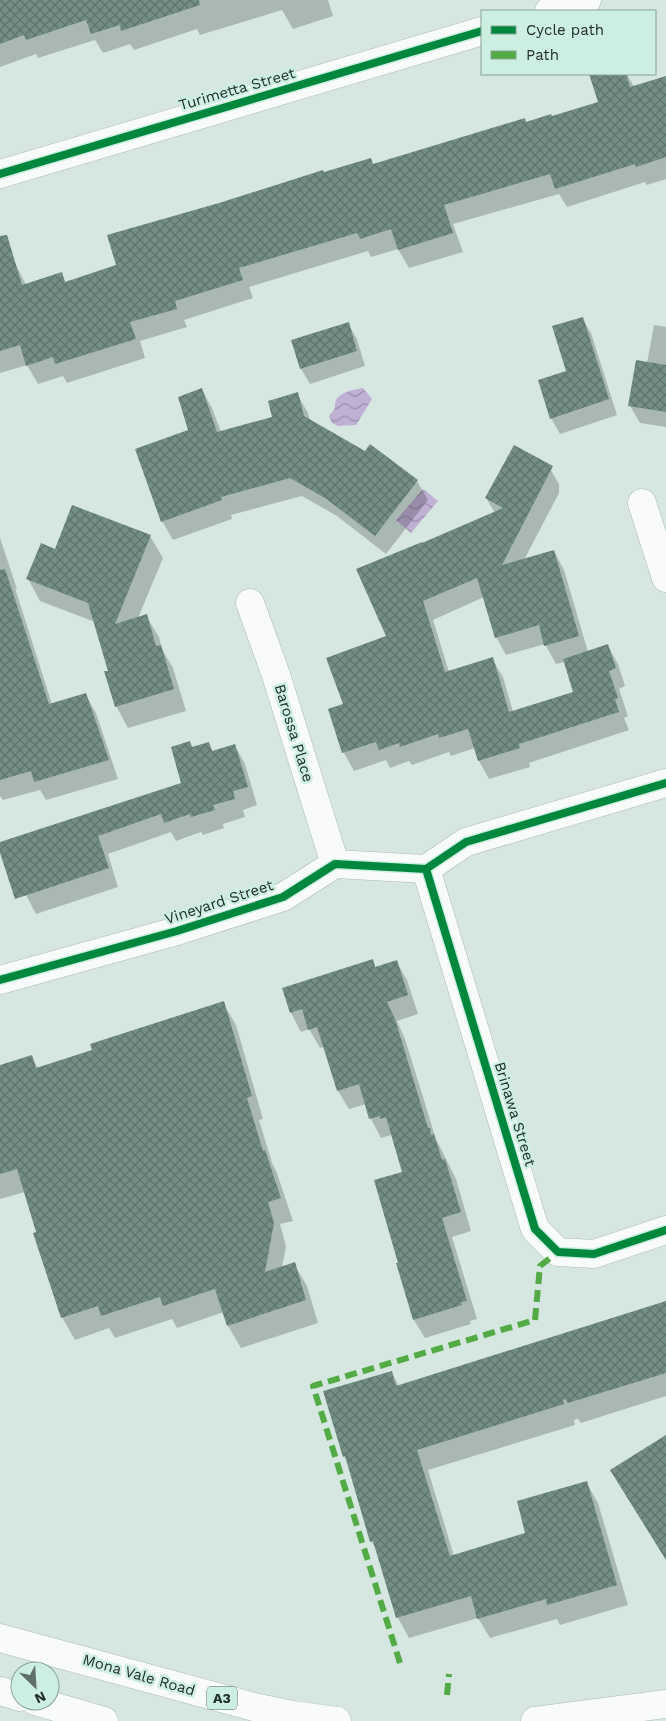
<svg xmlns="http://www.w3.org/2000/svg" width="666" height="1721" font-family="'Work Sans',sans-serif">
<style>
.water{fill:url(#water-waves)}
.shadow{fill:#0003;fill-rule:evenodd}
.building{fill:url(#building-cross-hatch)}
.lines{fill:none;stroke-linecap:round;stroke-linejoin:round}
.minor-casing{stroke:#abb9b3;stroke-width:29}
.highway-casing{stroke:#abb9b3;stroke-width:29}
.minor{stroke:#f9fbfa;stroke-width:28}
.highway{stroke:#f9fbfa;stroke-width:28}
.quiet{stroke:#52ab44;stroke-width:6;stroke-dasharray:12 6;stroke-linecap:butt}
.cycleway-casing{stroke:#cdefe1;stroke-width:11}
.cycleway{stroke:#00873e;stroke-width:8}
.labels{text-anchor:middle;dominant-baseline:central;stroke-width:5;stroke-linejoin:round;paint-order:stroke}
.shield{fill:#cdefe1;stroke:#556860;stroke-width:1}
.shield-label{font-size:14px;font-weight:bold;fill:#212e29}
.street-label{font-size:15px;fill:#212e29;stroke:#cdefe1}
</style>
<defs>
<pattern id="water-waves" width="16" height="10" patternUnits="userSpaceOnUse" patternTransform="scale(1.25)"><rect width="16" height="10" fill="#bfb0d4"/><path d="M0 5q4-4 8 0t8 0" fill="none" stroke="#9b90ac"/></pattern>
<pattern id="building-cross-hatch" width="8" height="8" patternUnits="userSpaceOnUse" patternTransform="scale(1.25)"><rect width="8" height="8" fill="#748d85"/><path d="M0 0l8 8M0 8l8-8" fill="none" stroke="#5f746d"/></pattern>
</defs>
<rect width="100%" height="100%" fill="#d5e7e0"/>
<path class="water" d="M363 388 372 399 356 425 338 426 332 423 329 416 335 408C333 393 352 390 363 388Z
M423 489 438 501 411 533 396 520Z"/>
<path class="shadow" d="M0 0H328L333 16 293 29 282 10 200 35 197 29 134 50 130 44 103 53 95 40 38 58 36 54 0 67Z
M590 74H627L634 87 666 77V179L647 185 645 182 567 207 559 194 453 224 463 252 409 268 398 249 371 257 368 251 249 287 253 298 184 320 187 327 140 341 145 358 67 383 63 376 38 384 27 365 0 373V265L14 261 26 285 61 274 66 283 117 266 324 173 374 165 552 117 599 103Z
M582 318 591 333 617 415 560 434 551 418 568 372Z
M348 324 357 339 365 366 310 384 301 369 292 341Z
M654 325 666 327V427L640 423 630 406 647 363Z
M202 390 212 408 221 432 274 417 297 394 308 413 310 421 417 481 428 500 386 554 337 516 302 496 231 515 232 519 173 540 162 521Z
M548 465 559 484V493L524 560 554 551 564 570 588 652 608 646 618 664 625 686 619 689 628 716 624 718 629 730 529 763 530 767 489 779 479 761 475 748 451 756 449 752 412 765 409 761 390 768 386 760 354 771 344 753 329 709 344 704 387 637 495 513 486 498ZM484 597 496 637 506 655 545 644 556 664 565 662 575 693 513 712 503 677 492 659 449 672 433 620Z
M150 536 163 558 138 618 146 616 159 637 162 649 173 668 186 711 128 728 116 706 110 672 95 622 40 601 28 579 55 550Z
M0 538 17 589 15 588 52 704 85 694 96 713 118 779 46 800 40 790 3 800 0 796Z
M189 742 193 748 209 744 213 752 235 746 245 764 257 805 243 810 245 817 223 824 224 828 203 835 201 832 176 841 171 832 108 854 118 887 36 914 26 895 10 841 183 784Z
M372 961 376 968 396 961 407 980 418 1014 397 1021 405 1039 436 1139 456 1179 471 1231 452 1237 477 1319 470 1321 471 1324 425 1338 414 1320 400 1263 404 1173 392 1137 391 1135 381 1138 371 1119 366 1104 349 1109 338 1091 324 1047 320 1048 309 1029 301 1032 291 1013 283 989Z
M223 1003 236 1025 263 1119 259 1120 272 1163 277 1173 293 1221 280 1224 286 1246 282 1268 294 1264 307 1286 318 1323 241 1348 228 1326 224 1312 177 1328 172 1319 115 1338 109 1328 75 1340 62 1317 25 1192 0 1199V1066L32 1057 38 1068 93 1051Z
M666 1302V1396L581 1423 578 1419 574 1420 575 1425 428 1470 454 1556 527 1534 586 1482 598 1503 628 1605 560 1625 557 1619 490 1638 478 1618 409 1638 398 1618 379 1554 371 1541 349 1465 344 1456 391 1372 399 1386Z"/>
<path class="building" d="M0 0H199L200 5 121 31 120 25 91 34 86 20 26 40 24 35 0 44Z
M589 74H626L630 87 666 76V157L636 167 635 164 555 189 550 174 444 205 453 233 398 250 391 229 360 239 357 233 239 268 243 280 175 301 177 309 130 322 136 339 55 364 53 357 26 366 20 345 0 351V236L7 235 22 285 62 272 65 282 116 265 107 235 219 203 323 170 324 172 371 158 373 164 525 118 526 122 551 114 552 116 598 102Z
M583 317 609 399 550 419 538 380 566 371 552 326Z
M349 322 357 351 300 369 291 340Z
M636 360 666 365V412L628 406Z
M202 388 217 432 272 417 268 401 298 392 304 416 365 451 370 444 418 480 375 536 325 498 290 478 221 497 222 500 161 522 135 449 188 430 178 397Z
M514 445 553 466 502 565 554 550 579 636 544 646 539 625 495 638 477 578 423 601 445 672 493 657 509 712 573 692 563 659 608 644 616 668 609 671 618 698 615 699 619 712 519 744 520 748 478 761 468 729 439 738 438 734 400 747 399 743 379 750 376 742 342 753 328 709 343 704 326 658 386 636 356 569 422 542V543L503 508 485 498Z
M72 505 151 535 115 624 147 614 156 646 161 645 174 689 115 707 104 671H108L88 603 26 579 41 543 55 549Z
M5 569 49 704 86 693 109 760 34 782 31 771 0 780V570Z
M190 741 192 747 209 742 212 751 235 744 248 787 233 791 235 799 213 805 215 810 191 817 190 814 164 823 161 814 98 836 109 868 15 899 0 853V842L181 783 171 747Z
M373 959 375 967 397 960 408 995 387 1002 395 1019 428 1128H430L431 1135 434 1134 442 1160 445 1159 461 1212 442 1218 467 1301 461 1302 462 1305 413 1320 396 1263H398L374 1180 402 1172 386 1117 380 1119V1116L369 1119 359 1084 337 1091 317 1027 308 1030 302 1009 290 1013 282 988Z
M224 1001 252 1096 247 1098 263 1151 265 1150 281 1198 268 1202 274 1223 265 1272 295 1262 306 1300 227 1326 215 1289 163 1306 160 1297 101 1316 98 1306 61 1318 33 1233 36 1232 17 1169 0 1174V1065L32 1055 36 1068 92 1050 90 1044Z
M666 1301V1373L568 1403 565 1399 563 1400 564 1404 417 1450 450 1556 525 1533 517 1501 587 1481 617 1585 547 1605 546 1599 477 1619 471 1596 396 1618 373 1541 370 1542 345 1456 343 1457 323 1391 392 1371 396 1386Z
M666 1435V1560L610 1470Z"/>
<g class="lines">
<defs>
<path id="minor" d="M549 11 587 0
M0 174 482 31
M642 503 666 578
M250 603 276 675 335 864
M426 869 535 1229 558 1252 594 1254 666 1230
M0 980 177 931 283 897 335 864 426 869 466 842 666 783"/>
<path id="highway" d="M0 1638 254 1707 292 1715 337 1721
M0 1691 20 1697
M35 1701 104 1721
M535 1721 666 1704"/>
</defs>
<use href="#minor" class="minor-casing"/>
<use href="#highway" class="highway-casing"/>
<use href="#minor" class="minor"/>
<use href="#highway" class="highway"/>
<path class="quiet" d="M400 1663 313 1386 535 1320 540 1266 558 1252
M447 1695 449 1674"/>
<defs>
<path id="cycleway" d="M0 174 482 31
M426 869 535 1229 558 1252 594 1254 666 1230
M0 980 177 931 283 897 335 864 426 869 466 842 666 783"/>
</defs>
<use href="#cycleway" class="cycleway-casing"/>
<use href="#cycleway" class="cycleway"/>
</g>
<g class="labels">
<rect class="shield" x="207" y="1686.5" width="30" height="23" rx="4"/>
<g class="shield-label">
<text x="222" y="1698">A3</text>
</g>
<g class="street-label">
<text transform="translate(237 89) rotate(-16)">Turimetta Street</text>
<text transform="translate(294 733) rotate(73)">Barossa Place</text>
<text transform="translate(219 902) rotate(-18)">Vineyard Street</text>
<text transform="translate(515 1114) rotate(73)">Brinawa Street</text>
<text transform="translate(139 1675) rotate(16)">Mona Vale Road</text>
</g>
</g>
<rect x="481" y="10" width="175" height="65" fill="#cdefe1" stroke="#88a297"/>
<rect x="491" y="26" width="25" height="8" fill="#00873e" stroke="#88a297"/>
<text x="526" y="35" font-size="15" fill="#212e29">Cycle path</text>
<rect x="491" y="51" width="25" height="8" fill="#52ab44" stroke="#88a297"/>
<text x="526" y="60" font-size="15" fill="#212e29">Path</text>
<g transform="translate(35 1686) rotate(155)"><circle r="24" fill="#cdefe1" stroke="#88a297"/>
<path d="M0-4L9 19L0 12L-9 19Z" fill="#606f69"/>
<text y="-8" font-size="14" font-weight="bold" text-anchor="middle" fill="#212e29">N</text>
</g>
</svg>
